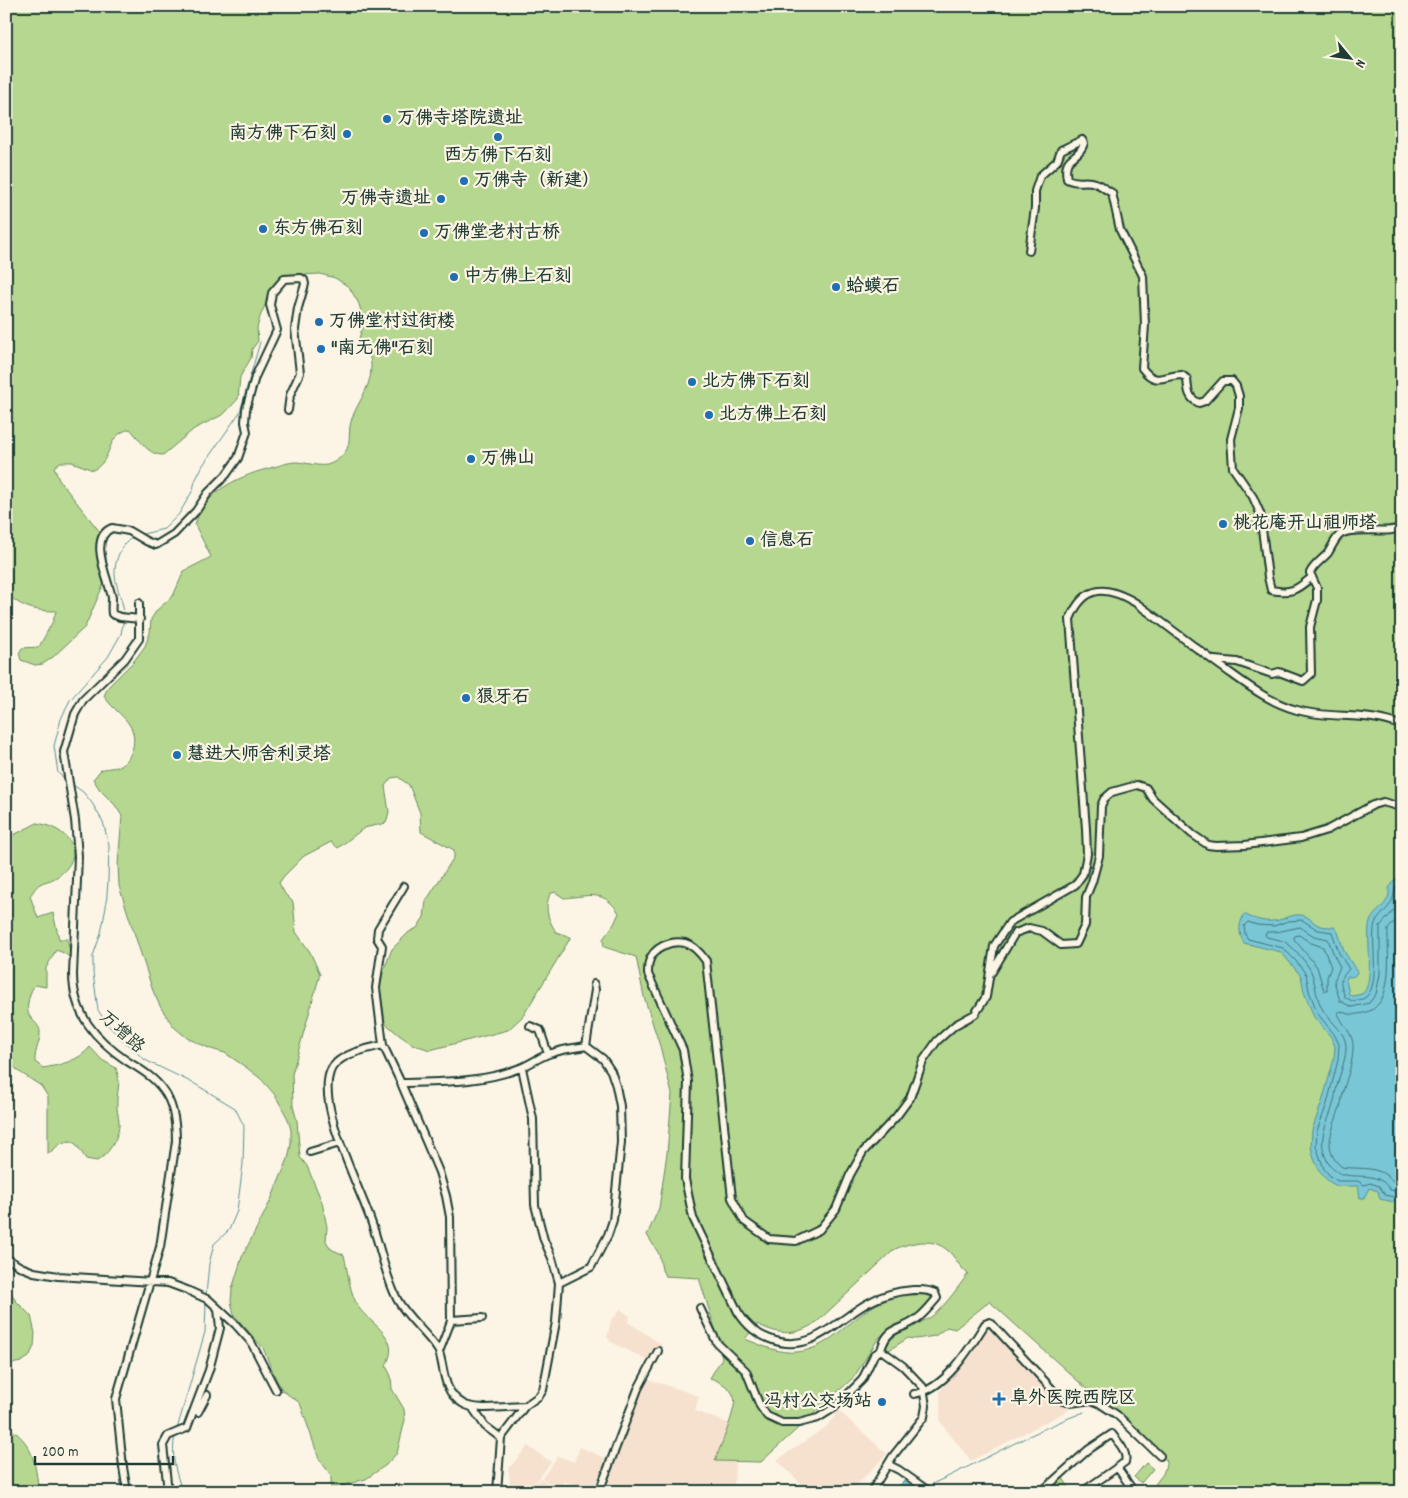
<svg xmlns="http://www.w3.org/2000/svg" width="1408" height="1498" font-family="Dekko,'LXGW WenKai TC',sans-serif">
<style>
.built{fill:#f6e1cf}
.green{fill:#b6d790;stroke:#6a8a62}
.water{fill:#79c6d7;stroke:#558f96}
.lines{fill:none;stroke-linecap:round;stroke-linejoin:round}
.shore{stroke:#437475;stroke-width:1}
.stream{stroke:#558f96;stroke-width:1}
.minor-casing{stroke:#1f3d34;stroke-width:10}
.minor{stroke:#fcf5e5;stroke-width:6}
.poi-dot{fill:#1f6fb2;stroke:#fcf5e5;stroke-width:2}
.labels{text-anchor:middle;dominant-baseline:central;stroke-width:4.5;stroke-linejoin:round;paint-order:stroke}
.poi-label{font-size:18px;font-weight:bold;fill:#1f3d34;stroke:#fcf5e5;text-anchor:start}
.street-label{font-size:18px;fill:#1f3d34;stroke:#fcf5e5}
</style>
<rect width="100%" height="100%" fill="#fcf5e5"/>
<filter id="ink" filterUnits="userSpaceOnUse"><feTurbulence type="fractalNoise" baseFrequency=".02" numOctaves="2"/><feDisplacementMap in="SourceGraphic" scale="10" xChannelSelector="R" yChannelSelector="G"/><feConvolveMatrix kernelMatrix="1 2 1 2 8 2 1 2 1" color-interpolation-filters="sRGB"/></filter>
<g filter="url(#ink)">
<path class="built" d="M620 1309 630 1316 628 1322 661 1344 651 1362 611 1342 607 1337 612 1317 614 1318Z
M987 1328 994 1330 1069 1410 971 1461 940 1422V1391L981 1339Z
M647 1379 699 1396 695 1411 736 1426 734 1492H602Z
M839 1411 887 1454 850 1492H809L777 1460 827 1426Z
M528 1446 551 1462 529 1492H508L510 1481 508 1469Z
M580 1447 609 1460 595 1492H588L564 1481 559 1491 542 1478 558 1456 574 1462Z
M540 1478 559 1492H531Z
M565 1483 585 1492H560Z"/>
<path class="green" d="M6 6H1402V1492H1149L1163 1474 1167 1461 989 1301 984 1306 955 1329 947 1327 935 1336 916 1339 908 1338 886 1352C886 1331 922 1326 936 1313 948 1302 958 1287 968 1274 962 1269 958 1263 953 1256 937 1236 915 1241 895 1249L818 1321C797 1336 780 1336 757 1324L745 1339C761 1345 779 1354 797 1352 828 1349 847 1322 872 1307 885 1299 898 1296 913 1295 919 1295 926 1293 931 1297V1300L914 1317 883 1334 878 1339 854 1377 761 1462 715 1461C719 1449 738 1407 734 1397 730 1386 720 1382 710 1378L722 1358 719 1341 699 1278 665 1276 662 1270 659 1254 647 1235 659 1208 667 1153 672 1094 660 1046 644 997 636 957 604 947 603 939 614 924 619 913C604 889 589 896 564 898L555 892 550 894C544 909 548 919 556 932L571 937 523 1016 508 1030 430 1050 412 1044 399 1035 385 1023 379 982 392 949 409 932 417 928 424 917 426 901 454 857V850L421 832 420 813 409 785 398 777 391 778 385 786 389 812 386 823 364 828 338 848 331 842 304 856 284 876 279 883 285 894 293 902 296 932 310 952 320 974 292 1074 293 1106 297 1121 300 1157 307 1166 322 1202 327 1227 326 1241 331 1249 344 1255C348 1272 349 1292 359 1308 369 1322 395 1335 390 1355 389 1359 387 1363 386 1366L391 1376 392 1389 404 1409 405 1420 397 1453 386 1465 366 1479 331 1489V1475L319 1459 300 1403 283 1391 276 1379 263 1348 234 1315 231 1301 232 1289 242 1257 270 1202 288 1159 291 1144V1130L288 1119 275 1095 261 1079 247 1068 225 1053 211 1049 187 1038 174 1027 161 1008 153 991 119 886 118 864 122 816 115 805 100 790 93 779C96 777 98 772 101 770 108 767 117 769 123 764 129 760 131 753 133 747 138 721 116 715 104 696L108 687 134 661 145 646 150 633 151 619 157 610 173 596 184 571 211 557 195 525C204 490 242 475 274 467 281 465 289 462 296 462 306 462 321 468 330 464 337 461 343 456 347 449 350 442 349 434 350 426 353 407 371 390 371 369 372 357 366 347 359 338L364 323 359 304 349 287 335 278 320 274 301 275 282 280 271 291 260 317 257 328 258 341 252 349 251 358 240 377 238 399 224 414 194 429 163 455C147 455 140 439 130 429 104 436 114 460 93 470L72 462H60L54 467 59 480 100 532 106 557 105 581 85 627 53 657 43 664 35 665 21 660 19 653 22 648 39 647 53 621 56 611C35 611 22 608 6 593Z
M37 823C48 825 60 829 68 839 80 853 69 870 55 878 50 881 45 881 40 884 36 886 33 892 30 896L38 918 53 913 59 939H67L72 959 64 953 56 950 46 968V987L35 985C30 990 25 1008 29 1015 32 1021 39 1024 40 1031 41 1041 34 1051 35 1062L43 1068C60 1065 79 1061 90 1047L102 1060 116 1068C122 1087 116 1090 117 1107 117 1113 120 1120 119 1126 118 1139 108 1155 97 1161L86 1159 76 1144 70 1141 60 1144 48 1154V1097L41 1086 18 1071 10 1062 6 1055V839Z
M6 1284 16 1301 31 1316 35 1333 34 1346 29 1357 21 1362 6 1365Z
M6 1426C34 1442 35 1463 39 1492H16L6 1480Z
M1146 1463 1153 1469 1141 1483 1134 1477Z
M1063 1478 1072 1492H1048Z"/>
<path class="water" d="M1396 879 1402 886V1204L1380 1199 1378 1191 1369 1188 1364 1198H1360L1358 1186H1337L1328 1181 1320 1172 1314 1159 1311 1146 1312 1130 1322 1102 1334 1059 1335 1046 1331 1037 1314 1017 1304 992 1301 976 1281 952 1244 943C1238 932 1239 925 1244 914 1255 920 1267 923 1279 920 1286 918 1293 914 1301 915 1309 916 1312 922 1318 925 1323 927 1329 927 1334 927L1338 932 1344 951 1357 972C1355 977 1352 977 1347 977L1346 980 1349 994 1352 996C1356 995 1361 995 1363 993 1374 984 1367 940 1369 927 1370 910 1391 908 1389 888Z
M904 1481 920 1492H896L900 1488 899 1486Z"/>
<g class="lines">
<path class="shore" d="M1402 888H1395C1393 908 1385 908 1375 923 1370 940 1381 984 1366 997 1363 1000 1356 1000 1352 1001L1345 997C1339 980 1339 981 1349 969L1339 953 1332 932 1318 930 1302 920 1288 921 1274 926 1257 925 1248 922 1244 926 1245 934 1248 939 1283 948 1295 960 1306 974 1309 991 1318 1014 1334 1034 1339 1044 1338 1060 1327 1104 1317 1131 1316 1146 1324 1169 1331 1177 1338 1181H1358L1364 1185 1370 1183 1379 1186 1385 1195 1402 1199
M1402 895 1396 908 1380 926V974L1376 994 1369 1003 1352 1007 1340 1001 1334 981 1340 967 1334 955 1328 939 1314 936 1300 927 1276 932H1267L1265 935 1267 937C1273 939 1279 939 1285 942 1292 945 1310 966 1312 974 1316 986 1316 999 1323 1010 1331 1023 1347 1032 1346 1049 1345 1062 1340 1073 1337 1086 1335 1092 1335 1099 1333 1105 1328 1123 1318 1136 1325 1156 1338 1192 1374 1162 1390 1190L1402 1192
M1402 914 1388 929C1387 954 1396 1007 1363 1013 1354 1015 1349 1015 1340 1011L1338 1013C1342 1025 1354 1034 1353 1047 1353 1062 1348 1075 1344 1088 1342 1095 1342 1101 1340 1107 1334 1127 1320 1150 1342 1167 1354 1169 1366 1167 1378 1171 1388 1174 1393 1184 1402 1185
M1295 936 1299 935 1311 943 1323 947 1331 967 1327 977V991H1324L1317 967 1294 939Z"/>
<path class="stream" d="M139 535 164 529 179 514 193 490 195 481 203 465 240 412 260 342
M124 615C124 602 116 589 115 575 114 561 121 544 133 537
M66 780 58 773 54 746 61 719 70 700 108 657 121 634 124 619
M73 785 83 792 92 803 103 822 109 845 108 881 106 907 101 933 93 956V973L98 1010 106 1023 120 1038 145 1060 195 1084 235 1108 244 1126 243 1164 237 1211 229 1230 214 1244 209 1264 206 1295
M177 1429 205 1332 206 1302
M175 1435C171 1455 175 1473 183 1492
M929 1487 932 1484C983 1461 1031 1432 1084 1412"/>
<defs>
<path id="minor" d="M1029 251 1035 208V191L1040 176 1057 161 1061 150 1082 140 1084 143C1079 161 1062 153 1067 179 1079 185 1084 179 1095 183 1101 185 1106 190 1112 193L1120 230 1143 276 1145 325 1142 368C1156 387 1164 375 1182 375L1187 379C1188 390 1188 398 1199 403L1205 401 1223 381H1232L1236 386 1239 396V408L1231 439 1233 468 1253 497 1260 513 1268 577 1271 590C1292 594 1296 590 1312 577
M140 619 120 617 112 614C111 609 112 603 112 598 109 580 87 538 112 528L129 531 146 541 156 545 174 534 196 511 208 493 226 475 238 458 247 432 245 422 246 409 255 377 277 330 270 305 272 293 284 279 301 278 304 280 305 284 298 308 295 329 300 373 290 395 288 410
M1214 660 1237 662 1272 674 1279 672 1303 681 1311 674 1310 627 1317 600V588L1310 573C1314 564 1322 560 1328 553 1332 547 1335 538 1341 534 1355 525 1393 536 1402 526
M404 886 378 929 377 938 382 946 376 988 383 1045 401 1083 439 1172 446 1196 450 1217 451 1321 439 1352
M992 972 1015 933 1029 928 1042 931 1061 945 1076 944 1085 925 1086 897 1092 882 1099 856 1101 806 1104 799 1112 792 1137 785 1146 788 1153 799 1192 834 1208 845 1216 846 1245 845 1301 838 1327 830 1373 805 1383 802 1397 806 1402 811
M530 1026 540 1030 548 1054
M383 1045C367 1049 336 1054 330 1072 317 1107 360 1187 372 1224 381 1249 385 1275 397 1299 407 1318 426 1332 438 1350 440 1354 441 1359 442 1364 445 1380 447 1394 462 1403 474 1412 510 1406 525 1406
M586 1046 595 990 594 984
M401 1083C441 1082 483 1083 520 1068 531 1064 540 1056 552 1053 563 1049 575 1048 586 1046L603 1059 611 1071 616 1086 620 1106 621 1142 613 1220 608 1235 591 1267 559 1283
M310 1152 340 1143
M6 1258 21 1267 34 1272 58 1276 168 1283 187 1290 209 1300 235 1324 251 1342 276 1390
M700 1308 717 1343 746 1371 760 1406 767 1416 782 1423H799L818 1418 834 1408 862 1380 874 1355 881 1350
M451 1320 482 1318
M914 1394C945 1390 970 1348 985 1324L990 1322 1063 1401 1071 1403 1091 1400 1099 1403 1117 1415 1160 1456
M472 1407 485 1426 501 1438 525 1406 539 1396 543 1390 556 1322 559 1283 552 1258 544 1240 535 1205 533 1119 522 1068
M198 1412 207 1395
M889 1465 899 1470 930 1492
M1117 1467 1132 1489 1131 1492
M127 1492 123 1467 116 1399 160 1247 176 1141C176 1123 174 1104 163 1090 154 1077 140 1069 127 1061 95 1039 73 1014 73 974L78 856 75 820 64 752 75 714 83 700 125 659 139 639V603
M168 1492 163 1445 168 1436 187 1428 209 1370 220 1328 218 1309
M497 1492 501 1438
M599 1492 638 1389 658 1351
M871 1492 893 1456 924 1417 926 1406 923 1387 903 1366 881 1350C888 1324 902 1332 918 1318 925 1313 931 1305 937 1298L935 1293C927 1289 921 1290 913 1290 896 1291 880 1296 866 1304 835 1322 810 1355 770 1339 756 1334 746 1325 738 1312L693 1218 685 1179 688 1082 683 1050 648 974C648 970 648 966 649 962 653 947 671 940 685 943 694 945 701 954 706 961L732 1198 744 1221 769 1239 796 1241 819 1230 836 1209 850 1175 863 1152 896 1117 910 1098 923 1061 937 1041 955 1025 975 1014 986 997 994 946 1010 922 1075 885 1083 874 1087 854 1086 829 1070 619C1085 583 1107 586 1136 603 1165 624 1193 646 1222 667 1246 684 1268 702 1297 710 1331 720 1367 711 1402 726
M1041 1492 1088 1450 1112 1434C1118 1442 1128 1452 1125 1462L1082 1492"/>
</defs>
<use href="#minor" class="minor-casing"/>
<use href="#minor" class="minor"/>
</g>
</g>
<g class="poi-dot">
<circle cx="387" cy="119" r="5"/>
<circle cx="347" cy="134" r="5"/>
<circle cx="498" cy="137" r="5"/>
<circle cx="464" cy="181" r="5"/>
<circle cx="441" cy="199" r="5"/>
<circle cx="263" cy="229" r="5"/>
<circle cx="424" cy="233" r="5"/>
<circle cx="454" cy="277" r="5"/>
<circle cx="836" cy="287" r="5"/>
<circle cx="319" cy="322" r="5"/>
<circle cx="321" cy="349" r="5"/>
<circle cx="692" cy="382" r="5"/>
<circle cx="709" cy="415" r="5"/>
<circle cx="471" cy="459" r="5"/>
<circle cx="1223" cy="524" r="5"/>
<circle cx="750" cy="541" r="5"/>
<circle cx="466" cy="698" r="5"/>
<circle cx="177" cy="755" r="5"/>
<path d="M996.5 1391.5h5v5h5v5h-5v5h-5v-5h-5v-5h5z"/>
<circle cx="882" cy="1402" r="5"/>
</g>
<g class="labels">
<g class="poi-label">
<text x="397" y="119">万佛寺塔院遗址</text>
<text x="337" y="134" text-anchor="end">南方佛下石刻</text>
<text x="498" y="156" text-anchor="middle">西方佛下石刻</text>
<text x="474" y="181">万佛寺（新建）</text>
<text x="431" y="199" text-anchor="end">万佛寺遗址</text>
<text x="273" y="229">东方佛石刻</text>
<text x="434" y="233">万佛堂老村古桥</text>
<text x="464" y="277">中方佛上石刻</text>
<text x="846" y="287">蛤蟆石</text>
<text x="329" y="322">万佛堂村过街楼</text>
<text x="331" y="349">"南无佛"石刻</text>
<text x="702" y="382">北方佛下石刻</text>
<text x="719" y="415">北方佛上石刻</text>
<text x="481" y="459">万佛山</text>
<text x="1233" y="524">桃花庵开山祖师塔</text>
<text x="760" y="541">信息石</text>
<text x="476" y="698">狼牙石</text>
<text x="187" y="755">慧进大师舍利灵塔</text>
<text x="1010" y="1399">阜外医院西院区</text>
<text x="872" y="1402" text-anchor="end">冯村公交场站</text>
</g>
<g class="street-label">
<text transform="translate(121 1033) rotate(42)">万增路</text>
</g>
</g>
<rect width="1408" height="1498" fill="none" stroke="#fcf5e5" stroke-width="25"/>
<rect x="12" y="12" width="1383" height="1473" fill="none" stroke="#1f3d34" stroke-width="2" filter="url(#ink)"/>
<g transform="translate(1350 58) rotate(119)" stroke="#fcf5e5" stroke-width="4" paint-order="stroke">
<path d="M0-4L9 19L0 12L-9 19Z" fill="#1f3d34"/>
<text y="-8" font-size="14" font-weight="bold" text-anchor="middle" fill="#1f3d34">N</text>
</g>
<path d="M35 1456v8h138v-8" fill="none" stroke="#1f3d34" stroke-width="2.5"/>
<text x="42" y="1456" font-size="15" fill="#1f3d34" stroke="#fcf5e5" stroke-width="4" paint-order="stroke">200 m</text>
</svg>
